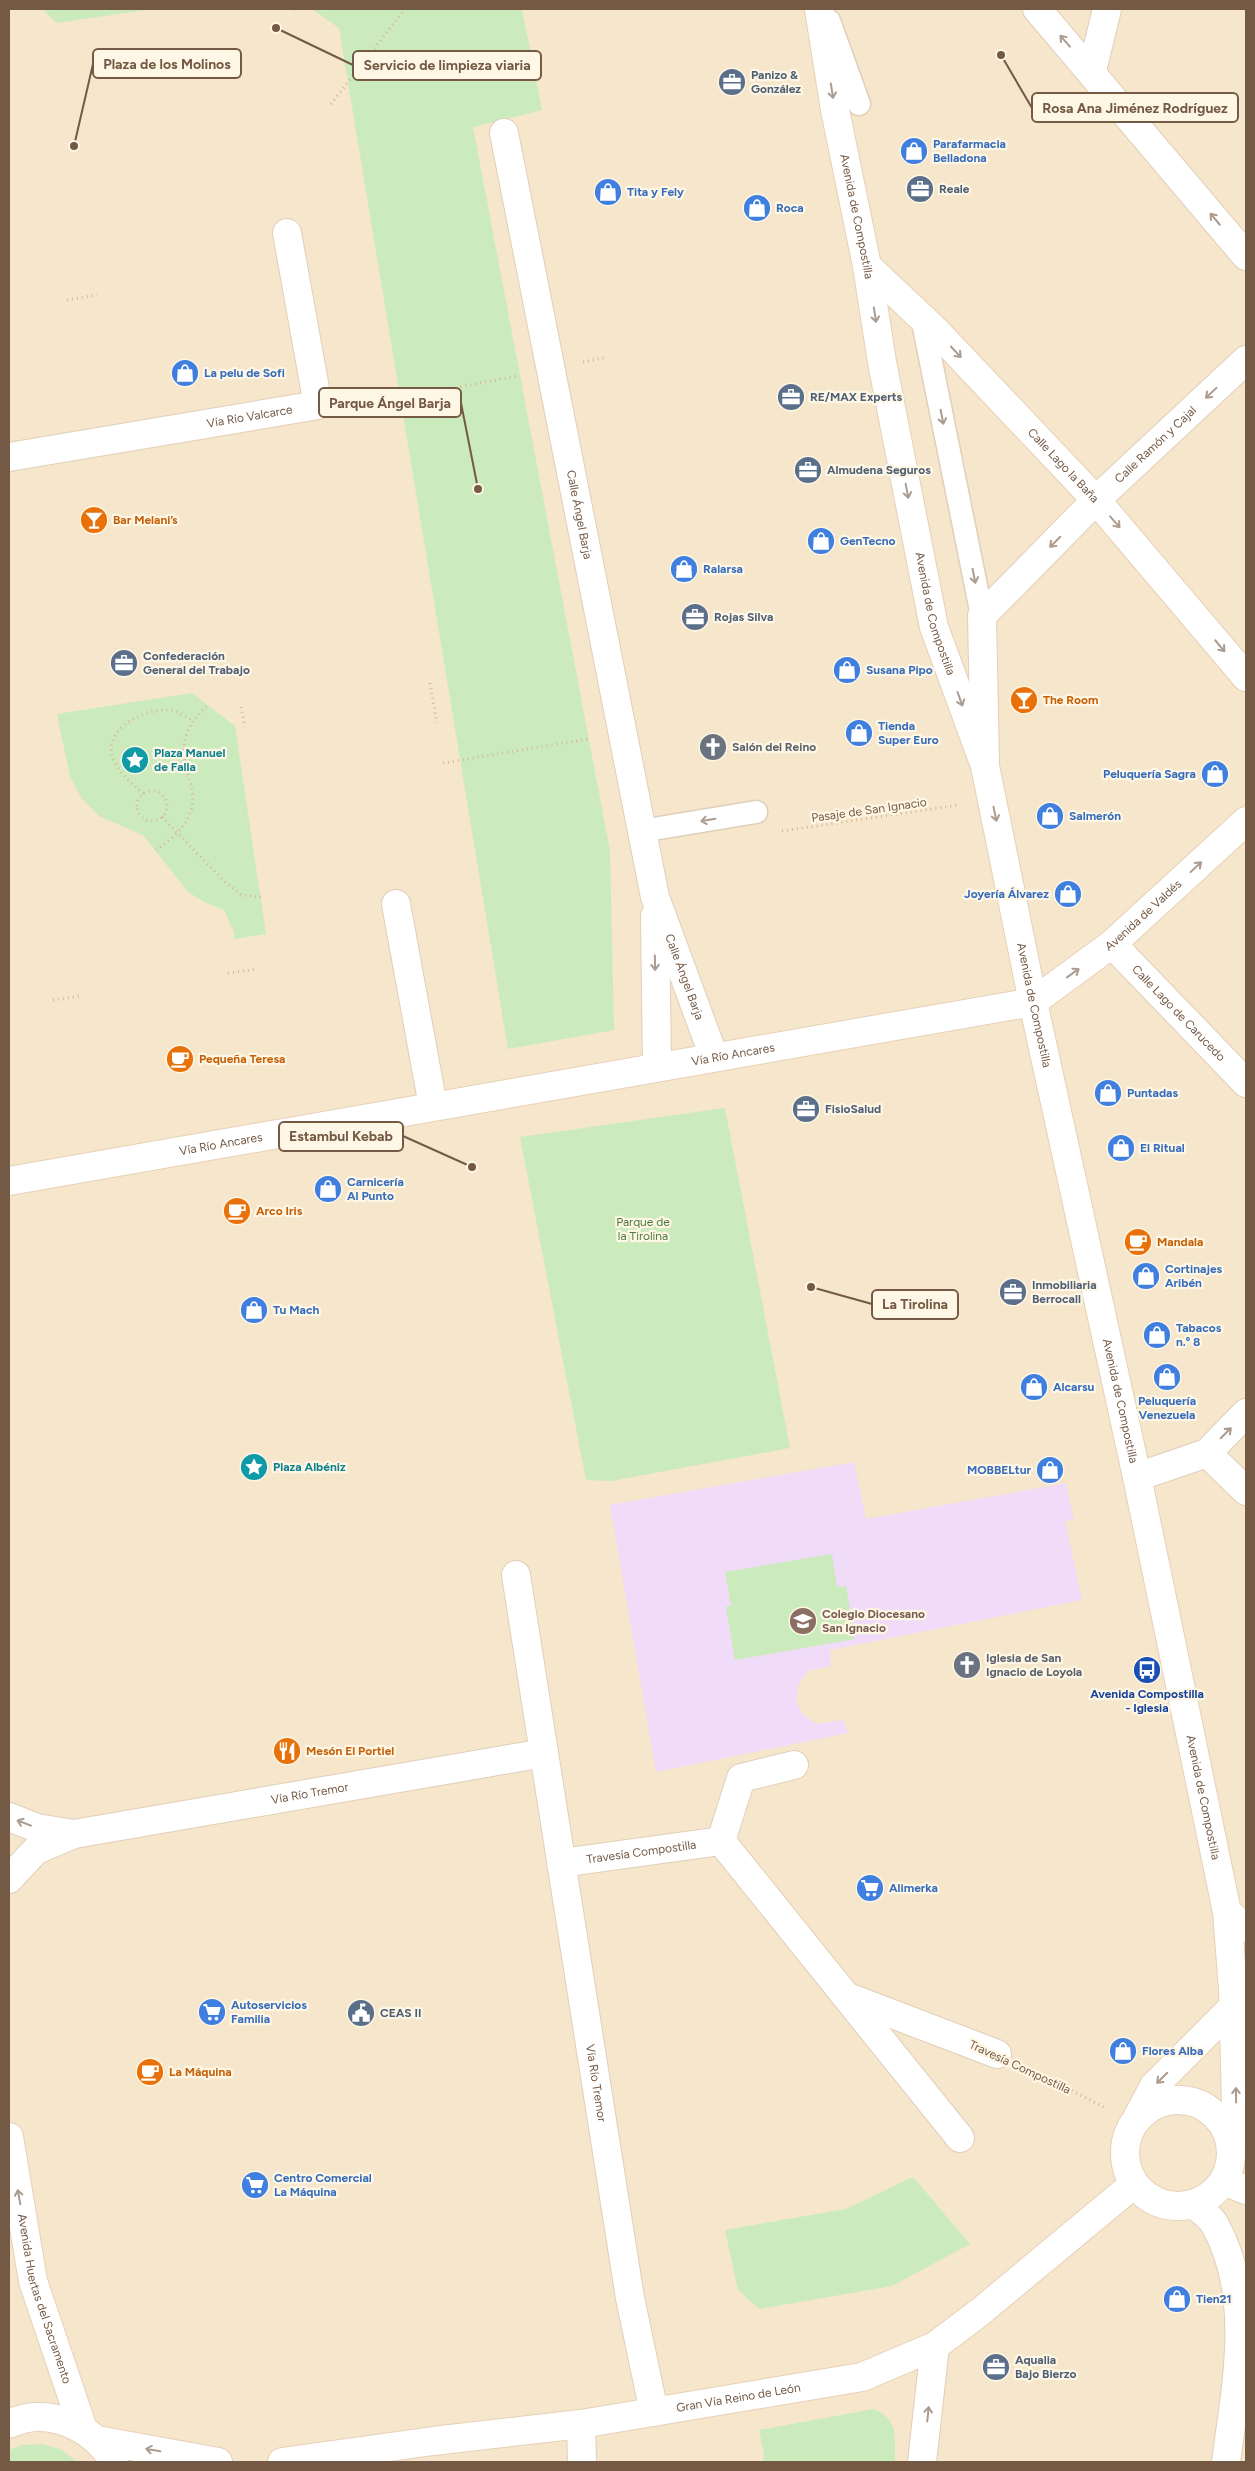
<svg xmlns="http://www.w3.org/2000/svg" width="1255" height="2471" font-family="Figtree,sans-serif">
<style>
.residential{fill:#f5e6cc}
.education{fill:#f0dbf9}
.green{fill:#cbebbc}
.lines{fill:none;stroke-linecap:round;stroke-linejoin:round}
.lane-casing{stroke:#e1cfb9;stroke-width:25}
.street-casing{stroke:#e1cfb9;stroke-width:30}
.secondary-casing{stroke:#e7d1b7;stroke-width:30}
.path{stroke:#d9b697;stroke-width:3;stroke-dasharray:1 4;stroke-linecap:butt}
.lane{stroke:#fff;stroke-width:22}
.street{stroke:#fff;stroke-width:28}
.secondary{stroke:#fff;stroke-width:28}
.oneway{stroke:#ac9b8f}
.labels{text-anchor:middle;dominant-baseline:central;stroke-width:4.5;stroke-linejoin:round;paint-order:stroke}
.service-label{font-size:12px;font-weight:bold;fill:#4e5e75;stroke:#fff7e5;text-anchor:start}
.shop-label{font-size:12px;font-weight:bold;fill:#366cbe;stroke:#fff7e5;text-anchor:start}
.street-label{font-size:12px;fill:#745945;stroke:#fff7e5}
.food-label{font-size:12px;font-weight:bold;fill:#c56008;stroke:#fff7e5;text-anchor:start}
.worship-label{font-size:12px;font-weight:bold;fill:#5b616d;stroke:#fff7e5;text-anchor:start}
.culture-label{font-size:12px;font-weight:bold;fill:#0d838f;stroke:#fff7e5;text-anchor:start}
.park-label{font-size:12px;fill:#4a7b3c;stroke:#fff7e5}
.education-label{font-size:12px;font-weight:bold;fill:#785e54;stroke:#fff7e5;text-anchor:start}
.transit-label{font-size:12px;font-weight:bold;fill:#164399;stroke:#fff7e5}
.leader{fill:none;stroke:#745945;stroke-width:2}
.callout-dot{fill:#745945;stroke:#fff7e5;stroke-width:2}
.callout{fill:#fff7e5;stroke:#745945;stroke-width:2}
.callout-label{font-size:14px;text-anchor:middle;font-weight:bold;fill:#745945}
</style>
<rect width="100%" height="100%" fill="#fdf3dd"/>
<path class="residential" d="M9 9H1246V2462H9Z"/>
<path class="education" d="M854 1462 866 1519 1066 1483 1074 1520 1065 1521 1082 1600 830 1650 831 1666 808 1671 799 1683 796 1700 802 1714 816 1724 843 1720 848 1733 656 1772 610 1505Z"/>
<path class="green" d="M42 9H151L57 23Z
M312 9H522L542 110 473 127 610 851 614 1030 508 1049 339 28Z
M192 693 235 726 266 934 234 939V932L224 910 206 903 188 892 143 835 99 816 82 799 70 777 57 714Z
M725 1108 790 1448 611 1481 586 1480 520 1137Z
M832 1554 837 1587 846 1586 855 1639 735 1660 726 1607 731 1606 725 1572Z
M913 2177 970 2244 892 2286 759 2309 738 2290 725 2230 846 2209Z
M874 2409C900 2420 894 2438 895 2462H763L764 2453 759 2430Z
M41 2444 60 2449 78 2462H9V2450L22 2445Z"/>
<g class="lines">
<defs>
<path id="lane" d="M829 21 859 104
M922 317 982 616
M641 831 756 812"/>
<g id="street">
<path d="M1037 9 1246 256"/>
<path d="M1092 71 1107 9"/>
<path id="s1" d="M504 133 655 897 714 1057"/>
<path id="s2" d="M9 457 318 405 287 233"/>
<path id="s3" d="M985 761 982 616 1096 500 1246 360"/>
<path d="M396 904 433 1106"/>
<path d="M655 916 657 1067"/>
<path id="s4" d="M1112 944 1246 1083"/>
<path d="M1207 1453 1246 1491"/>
<path d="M1137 1477 1207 1453 1246 1413"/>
<path d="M516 1575 544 1753"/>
<path d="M9 1817 37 1828 74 1834"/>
<path d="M721 1841 741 1778 794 1765"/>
<path id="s5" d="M561 1863 721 1841 960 2138"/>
<path id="s6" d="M9 1879 36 1850 74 1834 544 1753 630 2298 654 2412"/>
<path d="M1227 1912 1246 1928"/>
<path d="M848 1997 997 2054"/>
<path d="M1194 2204C1200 2210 1211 2217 1215 2225 1255 2297 1236 2385 1226 2462"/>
<path d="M581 2424 582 2462"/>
<path d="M922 2462 935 2346"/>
</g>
<g id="secondary">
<path id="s7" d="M819 9 835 110 867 266 882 362 934 627 985 766 1033 1002 1137 1477 1227 1912 1233 1989 1236 2105 1232 2144"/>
<path id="s8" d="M867 266 937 332 1096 500 1246 677"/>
<path id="s9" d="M9 1181 1033 1002 1112 944 1246 821"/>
<circle cx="1178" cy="2153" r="53"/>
<path d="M1137 2118 1154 2086 1233 2007"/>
<path id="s10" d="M9 2137 33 2281 83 2429"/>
<path d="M1224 2181 1246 2190"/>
<path d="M9 2424C48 2405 93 2427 114 2462"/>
<path d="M97 2440 218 2462"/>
<path id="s11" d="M282 2462 433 2441 581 2424 862 2377 935 2346 980 2312 1134 2184"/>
</g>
</defs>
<use href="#lane" class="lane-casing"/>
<use href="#street" class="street-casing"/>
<use href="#secondary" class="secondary-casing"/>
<path class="path" d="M293 10 294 9
M331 104 405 9
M67 300 97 295
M583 362 607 357
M382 402 516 376
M430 683 437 723
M241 707 245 727
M443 763 588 739
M137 806a15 15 0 1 1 30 0a15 15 0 1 1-30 0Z
M143 794C133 784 115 770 112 755 105 726 151 705 175 711 181 713 187 718 192 720
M162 817 225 882 242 895 261 897
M782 831 959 805
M156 850C175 837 197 818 192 792 190 778 183 761 184 747 185 729 196 716 208 705
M228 973 257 969
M53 1000 81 996
M1027 2068 1104 2107"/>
<use href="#lane" class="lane"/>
<use href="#street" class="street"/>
<use href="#secondary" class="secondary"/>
</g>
<defs><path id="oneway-shaft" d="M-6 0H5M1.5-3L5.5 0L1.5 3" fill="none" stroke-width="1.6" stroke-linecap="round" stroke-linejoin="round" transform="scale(1.25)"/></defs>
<g class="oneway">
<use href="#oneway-shaft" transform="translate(1065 41) rotate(-131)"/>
<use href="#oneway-shaft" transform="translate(832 91) rotate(81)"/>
<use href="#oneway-shaft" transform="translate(1215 219) rotate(-130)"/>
<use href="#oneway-shaft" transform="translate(875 315) rotate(81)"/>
<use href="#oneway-shaft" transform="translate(956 352) rotate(47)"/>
<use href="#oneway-shaft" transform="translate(1211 393) rotate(137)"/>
<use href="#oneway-shaft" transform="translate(942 417) rotate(79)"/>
<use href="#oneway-shaft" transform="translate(907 491) rotate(79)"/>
<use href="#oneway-shaft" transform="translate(1115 522) rotate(49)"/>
<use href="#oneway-shaft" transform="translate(1055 542) rotate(135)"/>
<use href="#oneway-shaft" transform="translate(974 576) rotate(79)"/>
<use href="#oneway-shaft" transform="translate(1220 646) rotate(50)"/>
<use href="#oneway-shaft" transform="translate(960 699) rotate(70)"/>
<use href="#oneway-shaft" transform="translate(995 814) rotate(78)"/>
<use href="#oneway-shaft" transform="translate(708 820) rotate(170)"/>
<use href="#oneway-shaft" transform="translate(1196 867) rotate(-43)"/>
<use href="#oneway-shaft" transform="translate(655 963) rotate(89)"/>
<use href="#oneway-shaft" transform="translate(1073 973) rotate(-36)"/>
<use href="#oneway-shaft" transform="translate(1226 1433) rotate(-45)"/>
<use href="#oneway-shaft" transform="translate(24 1823) rotate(-159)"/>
<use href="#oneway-shaft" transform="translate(1162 2078) rotate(135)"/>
<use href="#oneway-shaft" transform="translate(1236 2095) rotate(-91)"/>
<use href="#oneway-shaft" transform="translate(19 2197) rotate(-100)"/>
<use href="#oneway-shaft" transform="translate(928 2414) rotate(-84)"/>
<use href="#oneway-shaft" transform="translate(153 2450) rotate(-170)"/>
</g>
<defs>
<symbol id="office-disc" viewBox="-11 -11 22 22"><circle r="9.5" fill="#5c6f8a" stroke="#fff7e5"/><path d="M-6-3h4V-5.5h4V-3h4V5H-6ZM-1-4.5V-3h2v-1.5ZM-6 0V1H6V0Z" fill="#fff"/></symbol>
<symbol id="shop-disc" viewBox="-11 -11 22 22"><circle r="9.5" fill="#3f7fe0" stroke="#fff7e5"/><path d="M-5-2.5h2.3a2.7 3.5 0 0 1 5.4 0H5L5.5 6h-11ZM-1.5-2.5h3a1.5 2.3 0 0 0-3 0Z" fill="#fff"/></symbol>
<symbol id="bar-disc" viewBox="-11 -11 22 22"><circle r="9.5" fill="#e8710a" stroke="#fff7e5"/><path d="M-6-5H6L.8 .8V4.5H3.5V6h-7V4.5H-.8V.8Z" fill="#fff"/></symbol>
<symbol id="church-disc" viewBox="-11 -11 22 22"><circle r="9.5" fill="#6b7280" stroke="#fff7e5"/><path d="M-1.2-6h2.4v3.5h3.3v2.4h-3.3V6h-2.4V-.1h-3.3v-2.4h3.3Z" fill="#fff"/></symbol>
<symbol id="sight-disc" viewBox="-11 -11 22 22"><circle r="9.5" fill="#0f9aa8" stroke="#fff7e5"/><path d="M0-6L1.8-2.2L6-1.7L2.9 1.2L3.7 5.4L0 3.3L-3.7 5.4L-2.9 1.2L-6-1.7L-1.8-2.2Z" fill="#fff"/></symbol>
<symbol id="cafe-disc" viewBox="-11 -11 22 22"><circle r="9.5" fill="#e8710a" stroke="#fff7e5"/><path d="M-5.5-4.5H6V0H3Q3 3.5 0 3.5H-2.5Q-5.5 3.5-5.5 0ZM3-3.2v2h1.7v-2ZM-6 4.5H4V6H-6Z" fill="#fff"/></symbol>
<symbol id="school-disc" viewBox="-11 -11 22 22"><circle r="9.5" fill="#8d6e63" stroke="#fff7e5"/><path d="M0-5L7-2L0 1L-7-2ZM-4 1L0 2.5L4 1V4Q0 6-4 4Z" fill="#fff"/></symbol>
<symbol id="bus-disc" viewBox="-11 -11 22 22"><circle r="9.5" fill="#1a4fb4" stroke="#fff7e5"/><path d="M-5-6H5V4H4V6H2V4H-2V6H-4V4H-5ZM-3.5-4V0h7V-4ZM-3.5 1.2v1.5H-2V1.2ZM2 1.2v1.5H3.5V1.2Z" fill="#fff"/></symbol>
<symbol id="restaurant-disc" viewBox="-11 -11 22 22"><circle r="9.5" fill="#e8710a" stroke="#fff7e5"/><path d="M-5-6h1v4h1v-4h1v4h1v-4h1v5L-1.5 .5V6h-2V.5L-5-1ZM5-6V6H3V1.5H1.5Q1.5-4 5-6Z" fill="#fff"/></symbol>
<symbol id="supermarket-disc" viewBox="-11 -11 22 22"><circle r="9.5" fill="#3f7fe0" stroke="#fff7e5"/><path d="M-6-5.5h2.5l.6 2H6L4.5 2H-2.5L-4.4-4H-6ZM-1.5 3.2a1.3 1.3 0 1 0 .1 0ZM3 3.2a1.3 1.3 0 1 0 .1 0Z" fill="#fff"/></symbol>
<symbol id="civic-disc" viewBox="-11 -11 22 22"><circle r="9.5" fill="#5c6f8a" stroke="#fff7e5"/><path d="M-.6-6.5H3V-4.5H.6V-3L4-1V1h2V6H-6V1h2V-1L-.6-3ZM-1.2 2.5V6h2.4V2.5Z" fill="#fff"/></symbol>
</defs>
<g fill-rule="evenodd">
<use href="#office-disc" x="716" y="66" width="32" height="32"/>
<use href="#shop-disc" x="898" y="135" width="32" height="32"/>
<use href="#office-disc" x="904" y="173" width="32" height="32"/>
<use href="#shop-disc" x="592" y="176" width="32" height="32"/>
<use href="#shop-disc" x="741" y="192" width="32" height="32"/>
<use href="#shop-disc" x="169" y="357" width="32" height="32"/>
<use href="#office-disc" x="775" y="381" width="32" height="32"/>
<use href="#office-disc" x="792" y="454" width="32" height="32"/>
<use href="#bar-disc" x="78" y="504" width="32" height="32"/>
<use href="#shop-disc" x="805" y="525" width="32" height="32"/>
<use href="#shop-disc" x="668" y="553" width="32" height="32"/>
<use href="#office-disc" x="679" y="601" width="32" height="32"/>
<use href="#office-disc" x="108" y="647" width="32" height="32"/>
<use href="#shop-disc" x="831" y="654" width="32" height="32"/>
<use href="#bar-disc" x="1008" y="684" width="32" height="32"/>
<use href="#shop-disc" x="843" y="717" width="32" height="32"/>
<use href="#church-disc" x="697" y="731" width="32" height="32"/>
<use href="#sight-disc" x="119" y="744" width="32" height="32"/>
<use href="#shop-disc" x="1199" y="758" width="32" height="32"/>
<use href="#shop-disc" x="1034" y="800" width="32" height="32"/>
<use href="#shop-disc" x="1052" y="878" width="32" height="32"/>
<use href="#cafe-disc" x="164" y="1043" width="32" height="32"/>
<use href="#shop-disc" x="1092" y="1077" width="32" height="32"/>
<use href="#office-disc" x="790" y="1093" width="32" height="32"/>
<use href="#shop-disc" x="1105" y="1132" width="32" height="32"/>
<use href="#shop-disc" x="312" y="1173" width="32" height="32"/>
<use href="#cafe-disc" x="221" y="1195" width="32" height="32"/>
<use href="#cafe-disc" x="1122" y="1226" width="32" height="32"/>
<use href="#shop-disc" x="1130" y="1260" width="32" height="32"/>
<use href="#office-disc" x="997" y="1276" width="32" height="32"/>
<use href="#shop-disc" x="238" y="1294" width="32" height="32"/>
<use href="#shop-disc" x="1141" y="1319" width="32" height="32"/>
<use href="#shop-disc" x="1151" y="1361" width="32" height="32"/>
<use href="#shop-disc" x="1018" y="1371" width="32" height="32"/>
<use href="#sight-disc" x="238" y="1451" width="32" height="32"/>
<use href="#shop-disc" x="1034" y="1454" width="32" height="32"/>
<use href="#school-disc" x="787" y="1605" width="32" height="32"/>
<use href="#church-disc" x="951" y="1649" width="32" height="32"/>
<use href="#bus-disc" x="1131" y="1654" width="32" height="32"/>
<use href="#restaurant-disc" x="271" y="1735" width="32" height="32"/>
<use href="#supermarket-disc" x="854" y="1872" width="32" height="32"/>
<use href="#supermarket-disc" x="196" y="1996" width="32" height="32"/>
<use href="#civic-disc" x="345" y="1997" width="32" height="32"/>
<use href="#shop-disc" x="1107" y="2035" width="32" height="32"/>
<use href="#cafe-disc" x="134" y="2056" width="32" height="32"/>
<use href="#supermarket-disc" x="239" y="2169" width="32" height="32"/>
<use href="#shop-disc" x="1161" y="2283" width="32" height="32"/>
<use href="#office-disc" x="980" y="2351" width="32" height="32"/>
</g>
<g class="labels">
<g class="service-label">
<text x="751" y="75">Panizo &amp;<tspan x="751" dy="14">González</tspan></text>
<text x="939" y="189">Reale</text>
<text x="810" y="397">RE/MAX Experts</text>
<text x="827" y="470">Almudena Seguros</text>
<text x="714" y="617">Rojas Silva</text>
<text x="143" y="656">Confederación<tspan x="143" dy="14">General del Trabajo</tspan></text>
<text x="825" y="1109">FisioSalud</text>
<text x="1032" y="1285">Inmobiliaria<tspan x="1032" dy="14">Berrocall</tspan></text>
<text x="380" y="2013">CEAS II</text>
<text x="1015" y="2360">Aqualia<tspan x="1015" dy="14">Bajo Bierzo</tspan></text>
</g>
<g class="shop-label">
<text x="933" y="144">Parafarmacia<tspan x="933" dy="14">Belladona</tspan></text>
<text x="627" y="192">Tita y Fely</text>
<text x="776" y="208">Roca</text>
<text x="204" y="373">La pelu de Sofi</text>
<text x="840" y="541">GenTecno</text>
<text x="703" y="569">Ralarsa</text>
<text x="866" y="670">Susana Pipo</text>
<text x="878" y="726">Tienda<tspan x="878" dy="14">Super Euro</tspan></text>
<text x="1196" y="774" text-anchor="end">Peluquería Sagra</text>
<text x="1069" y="816">Salmerón</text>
<text x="1049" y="894" text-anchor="end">Joyería Álvarez</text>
<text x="1127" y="1093">Puntadas</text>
<text x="1140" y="1148">El Ritual</text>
<text x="347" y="1182">Carnicería<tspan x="347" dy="14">Al Punto</tspan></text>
<text x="1165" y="1269">Cortinajes<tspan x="1165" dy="14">Aribén</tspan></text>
<text x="273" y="1310">Tu Mach</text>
<text x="1176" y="1328">Tabacos<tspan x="1176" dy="14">n.º 8</tspan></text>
<text x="1053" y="1387">Alcarsu</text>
<text x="1167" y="1401" text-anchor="middle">Peluquería<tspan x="1167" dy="14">Venezuela</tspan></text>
<text x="1031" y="1470" text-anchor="end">MOBBELtur</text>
<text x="889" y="1888">Alimerka</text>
<text x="231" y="2005">Autoservicios<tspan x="231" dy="14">Familia</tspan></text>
<text x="1142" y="2051">Flores Alba</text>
<text x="274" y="2178">Centro Comercial<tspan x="274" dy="14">La Máquina</tspan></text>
<text x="1196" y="2299">Tien21</text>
</g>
<g class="street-label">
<text stroke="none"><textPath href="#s7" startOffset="211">Avenida de Compostilla</textPath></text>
<text stroke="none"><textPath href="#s2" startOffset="244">Vía Río Valcarce</textPath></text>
<text stroke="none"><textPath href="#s3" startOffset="389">Calle Ramón y Cajal</textPath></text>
<text stroke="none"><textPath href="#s8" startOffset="280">Calle Lago la Baña</textPath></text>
<text stroke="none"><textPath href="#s1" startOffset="389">Calle Ángel Barja</textPath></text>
<text stroke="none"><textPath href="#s7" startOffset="616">Avenida de Compostilla</textPath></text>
<text transform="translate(869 810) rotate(-8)">Pasaje de San Ignacio</text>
<text stroke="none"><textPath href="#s9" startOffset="1180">Avenida de Valdés</textPath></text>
<text stroke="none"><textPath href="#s1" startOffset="864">Calle Ángel Barja</textPath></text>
<text stroke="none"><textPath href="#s7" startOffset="1021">Avenida de Compostilla</textPath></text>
<text stroke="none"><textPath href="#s4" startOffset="96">Calle Lago de Carucedo</textPath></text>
<text stroke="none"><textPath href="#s9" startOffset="735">Vía Río Ancares</textPath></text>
<text stroke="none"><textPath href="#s9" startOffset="215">Vía Río Ancares</textPath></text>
<text stroke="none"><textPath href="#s7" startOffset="1426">Avenida de Compostilla</textPath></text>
<text stroke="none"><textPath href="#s6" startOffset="320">Vía Río Tremor</textPath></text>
<text stroke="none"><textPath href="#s7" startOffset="1831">Avenida de Compostilla</textPath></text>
<text stroke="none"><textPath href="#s5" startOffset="81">Travesía Compostilla</textPath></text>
<text transform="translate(1020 2067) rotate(25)">Travesía Compostilla</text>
<text stroke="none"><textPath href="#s6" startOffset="892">Vía Río Tremor</textPath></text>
<text stroke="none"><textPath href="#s10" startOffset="166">Avenida Huertas del Sacramento</textPath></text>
<text stroke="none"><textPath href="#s11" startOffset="461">Gran Vía Reino de León</textPath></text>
</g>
<g class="food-label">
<text x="113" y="520">Bar Melani’s</text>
<text x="1043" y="700">The Room</text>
<text x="199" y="1059">Pequeña Teresa</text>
<text x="256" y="1211">Arco Iris</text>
<text x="1157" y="1242">Mandala</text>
<text x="306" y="1751">Mesón El Portiel</text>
<text x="169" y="2072">La Máquina</text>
</g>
<g class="worship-label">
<text x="732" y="747">Salón del Reino</text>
<text x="986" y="1658">Iglesia de San<tspan x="986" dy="14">Ignacio de Loyola</tspan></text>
</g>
<g class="culture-label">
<text x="154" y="753">Plaza Manuel<tspan x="154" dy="14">de Falla</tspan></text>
<text x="273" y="1467">Plaza Albéniz</text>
</g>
<g class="park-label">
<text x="643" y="1222">Parque de<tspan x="643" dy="14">la Tirolina</tspan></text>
</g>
<g class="education-label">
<text x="822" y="1614">Colegio Diocesano<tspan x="822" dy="14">San Ignacio</tspan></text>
</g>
<g class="transit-label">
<text x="1147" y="1694">Avenida Compostilla<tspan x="1147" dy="14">- Iglesia</tspan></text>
</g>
</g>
<path class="leader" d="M74 146L93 64M276 28L353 65M1001 55L1032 108M478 489L461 403M472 1167L403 1136M811 1287L872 1304"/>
<g class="callout-dot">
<circle cx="74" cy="146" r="5"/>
<circle cx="276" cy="28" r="5"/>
<circle cx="1001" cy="55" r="5"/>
<circle cx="478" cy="489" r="5"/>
<circle cx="472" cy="1167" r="5"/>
<circle cx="811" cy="1287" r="5"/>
</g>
<g class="callout">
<rect x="93" y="49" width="148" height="29" rx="5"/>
<rect x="353" y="51" width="188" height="29" rx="5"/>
<rect x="1032" y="93" width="206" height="29" rx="5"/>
<rect x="319" y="388" width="142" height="29" rx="5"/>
<rect x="279" y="1122" width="124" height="29" rx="5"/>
<rect x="872" y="1290" width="86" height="29" rx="5"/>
</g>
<g class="callout-label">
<text x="167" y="69">Plaza de los Molinos</text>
<text x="447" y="70">Servicio de limpieza viaria</text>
<text x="1135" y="113">Rosa Ana Jiménez Rodríguez</text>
<text x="390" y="408">Parque Ángel Barja</text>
<text x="341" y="1141">Estambul Kebab</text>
<text x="915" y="1309">La Tirolina</text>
</g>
<rect width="1255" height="2471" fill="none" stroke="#745945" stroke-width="20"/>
</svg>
